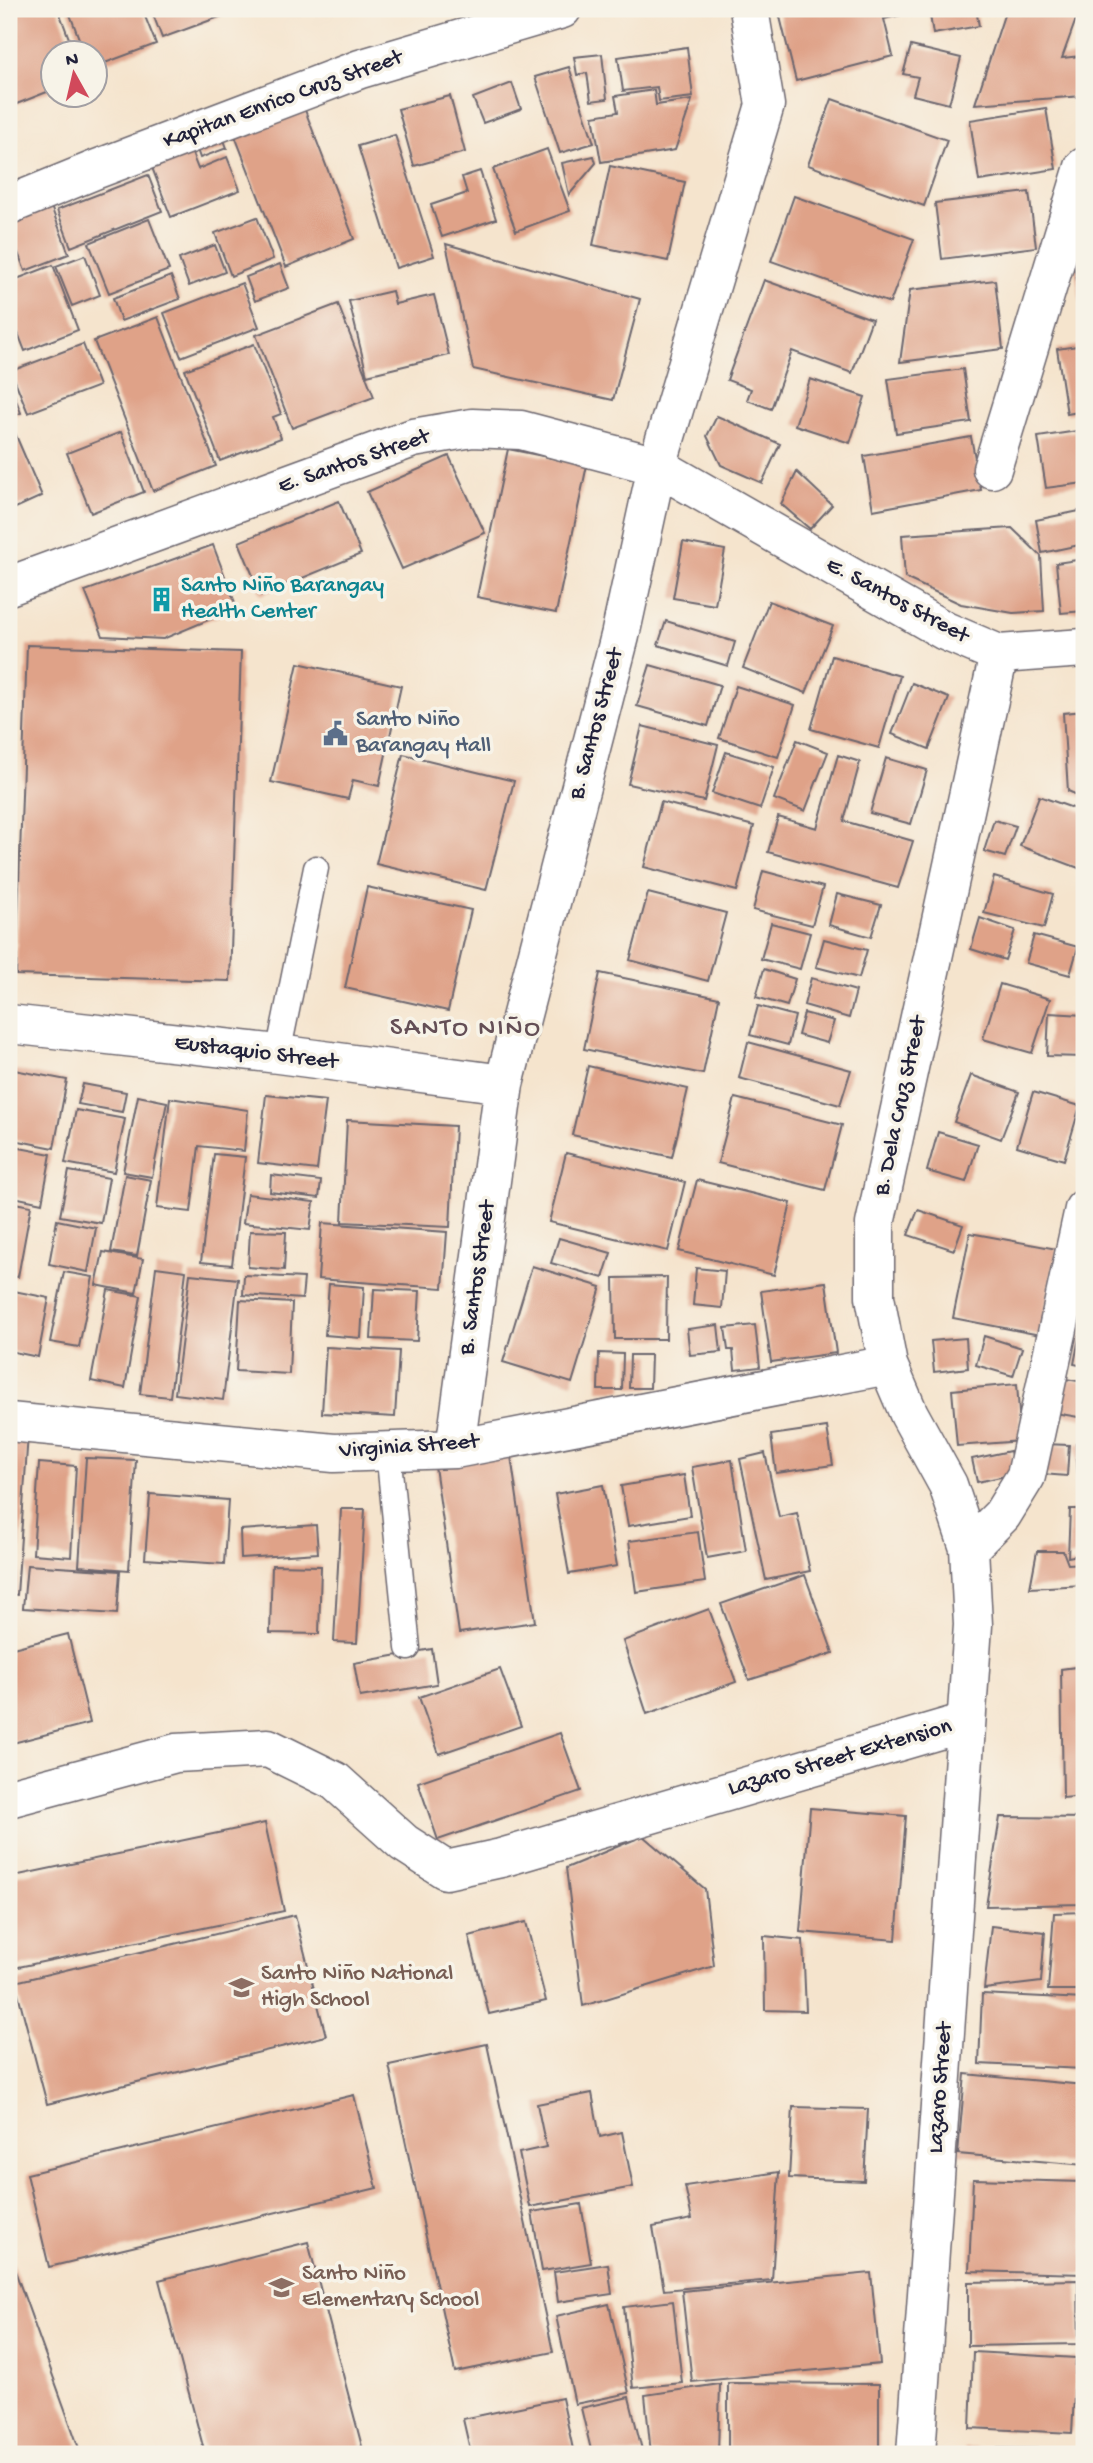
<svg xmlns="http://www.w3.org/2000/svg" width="1093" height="2463" font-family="'Gochi Hand',sans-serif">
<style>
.building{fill:#dfa288}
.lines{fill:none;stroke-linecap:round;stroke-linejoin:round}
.service-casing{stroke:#6c666e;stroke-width:27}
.minor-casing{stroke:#6c666e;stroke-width:41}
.service{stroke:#fff;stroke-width:24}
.minor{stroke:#fff;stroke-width:38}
.labels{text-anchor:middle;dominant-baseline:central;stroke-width:7;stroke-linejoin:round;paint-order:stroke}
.street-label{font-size:23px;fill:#22223b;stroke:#f7f3e8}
.culture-label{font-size:23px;fill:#0d838f;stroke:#f7f3e8;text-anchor:start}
.service-label{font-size:23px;fill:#4e5e75;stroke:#f7f3e8;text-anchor:start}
.education-label{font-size:23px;fill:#785e54;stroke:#f7f3e8;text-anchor:start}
.quarter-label{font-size:26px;letter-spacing:2px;fill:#644f56;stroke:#f7f3e8}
</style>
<rect width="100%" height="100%" fill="#f7f3e8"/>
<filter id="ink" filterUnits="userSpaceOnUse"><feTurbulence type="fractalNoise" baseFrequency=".0143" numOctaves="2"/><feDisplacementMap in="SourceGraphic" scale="14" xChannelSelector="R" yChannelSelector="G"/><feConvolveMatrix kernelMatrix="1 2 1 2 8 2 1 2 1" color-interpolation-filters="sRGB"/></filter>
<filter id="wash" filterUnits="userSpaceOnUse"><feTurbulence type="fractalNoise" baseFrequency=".00686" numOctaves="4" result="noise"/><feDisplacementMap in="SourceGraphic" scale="28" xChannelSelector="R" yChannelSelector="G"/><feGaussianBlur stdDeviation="1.57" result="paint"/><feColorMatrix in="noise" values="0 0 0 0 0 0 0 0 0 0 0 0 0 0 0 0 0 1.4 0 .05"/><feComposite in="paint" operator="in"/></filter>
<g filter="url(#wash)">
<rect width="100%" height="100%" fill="#f5e4cd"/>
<g id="blocks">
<path class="building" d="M9 9H58L74 52H52V90L9 107Z
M68 9H142L156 44 94 67V52H84Z
M151 9H241L162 38Z
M778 9H922V10L884 19 893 56 796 81Z
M929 9H976L979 26 933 34Z
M1006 9 1079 11 1062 58 1080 56 1083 96 975 104Z
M911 46 961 58 949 104 913 95 918 77 903 74Z
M687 47 693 97 659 101 657 87 623 91 618 57Z
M602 54 607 99 591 101 587 73 577 75 574 57Z
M569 67 594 143 560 153 535 77Z
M512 83 521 109 483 123 473 98Z
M654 90 656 105 692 100 675 150 601 162 593 116 618 112 615 96Z
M450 96 465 152 414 166 398 109Z
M300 97 354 239 286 267 230 123Z
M832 99 947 140 924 206 808 165Z
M1046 108 1056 169 979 181 970 120Z
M219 127 227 148 200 158 193 138Z
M395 135 434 256 396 268 358 146Z
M187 141 198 169 227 157 240 190 171 217 148 157Z
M547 149 570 211 516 231 493 169Z
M594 156 596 163 569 195 562 163Z
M610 166 685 182 668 261 593 245Z
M480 171 496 219 442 237 431 205 467 193 462 177Z
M148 175 162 211 71 247 57 210Z
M1029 192 1036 247 942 259 935 203Z
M47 196 69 254 25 271 9 229V211Z
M794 196 914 239 890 303 771 261Z
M257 217 273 259 231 276 215 233Z
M149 219 169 270 109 293 89 243Z
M446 244 640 299 613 400 473 369Z
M215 245 225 272 189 286 179 259Z
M85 255 100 295 72 306 56 266Z
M1084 262V316H1083L1074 264Z
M280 264 289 288 255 301 246 277Z
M53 265 78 330 25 351 9 310V282Z
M171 276 180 299 121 321 113 298Z
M764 280 872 319 852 373 792 351 771 409 747 400 751 389 727 380Z
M995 280 1003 349 900 362 910 290Z
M242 283 259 327 181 357 164 313Z
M392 291 395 304 434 295 449 355 367 375 349 301Z
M338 304 374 397 292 428 256 335Z
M158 317 216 466 153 491 94 341Z
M83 344 99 386 28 413 11 371Z
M254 344 281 414 273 417 281 438 220 461 185 370Z
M1084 345V411L1067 414 1057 349Z
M963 369 971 422 896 433 888 379Z
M810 379 865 397 850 443 795 425Z
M9 382 21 413 9 417Z
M717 416 780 444 762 483 721 465 707 436Z
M11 424 42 496 9 511V425Z
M1084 430V483L1046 488 1038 437Z
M121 432 144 492 91 513 67 453Z
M971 437 981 490 873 510 864 456Z
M508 449 587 465 556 613 477 597Z
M449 456 485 533 402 569 367 492Z
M797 472 832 505 810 529 781 504Z
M339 501 361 554 261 595 239 542Z
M1084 510V544L1042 553 1036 520Z
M1012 528 1041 556 1044 611 1013 613 961 604 905 578 902 535Z
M683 542 725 550 715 605 673 598Z
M213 545 237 608 163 639 103 636 85 591Z
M1084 559V611L1061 613 1056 563Z
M769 601 833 626 806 693 743 668Z
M666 621 735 642 728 666 658 645Z
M27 645 241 652 230 981 16 975Z
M832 656 900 676 879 748 811 729Z
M298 663 401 686 379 786 353 780 348 799 271 782Z
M650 665 720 685 708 726 637 706Z
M912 683 949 698 929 749 892 734Z
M736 686 795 705 778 757 719 738Z
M1084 711V798L1068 791 1063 713Z
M642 726 718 745 704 801 628 784Z
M797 740 828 752 805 811 774 799Z
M726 752 774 767 760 809 712 793Z
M403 754 514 781 486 890 376 864Z
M838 755 860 762 844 821 913 841 898 888 768 852 778 817 817 828Z
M886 758 927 770 911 824 870 813Z
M1039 796 1084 812V870L1020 846Z
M661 802 754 826 737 891 644 867Z
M994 820 1016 826 1005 857 984 851Z
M763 871 823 887 812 925 753 910Z
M994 877 1053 894 1044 928 984 913Z
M367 887 471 910 448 1011 345 988Z
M648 893 726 913 708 981 630 960Z
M837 894 881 905 871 937 829 925Z
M980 918 1015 930 1005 960 971 949Z
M771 923 810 933 800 969 761 959Z
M1034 935 1078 947 1070 975 1026 963Z
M824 939 867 950 859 978 816 967Z
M764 969 795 979 787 1006 756 997Z
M600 973 719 998 703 1074 584 1049Z
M811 978 856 991 849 1018 804 1005Z
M1000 984 1050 999 1032 1053 983 1039Z
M758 1006 795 1016 788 1045 750 1035Z
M804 1013 834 1021 827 1043 798 1035Z
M1049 1013 1084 1015V1057L1047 1056Z
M748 1042 851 1070 840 1105 739 1078Z
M588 1066 688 1089 672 1157 572 1135Z
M9 1069 67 1080 54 1148 9 1139Z
M971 1075 1019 1092 1001 1139 954 1122Z
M83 1084 126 1092 122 1112 78 1104Z
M1033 1092 1080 1106 1064 1160 1017 1146Z
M266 1095 326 1101 317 1170 258 1163Z
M138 1096 167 1102 152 1177 123 1172Z
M170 1098 248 1110 244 1151 199 1146 191 1212 157 1208Z
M735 1098 842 1125 825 1190 718 1163Z
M76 1110 125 1119 114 1172 65 1163Z
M347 1120 455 1126 450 1227 342 1222Z
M938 1132 978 1144 966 1182 927 1171Z
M9 1146 51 1154 42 1203 9 1196Z
M566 1153 685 1182 668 1251 549 1222Z
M214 1154 245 1157 232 1265 201 1262Z
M69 1171 109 1178 101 1223 60 1216Z
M125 1175 151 1180 137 1256 111 1252Z
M271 1175 321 1181 319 1198 270 1192Z
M697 1180 791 1203 774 1275 679 1251Z
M247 1194 314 1202 310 1230 243 1223Z
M9 1202 31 1206 18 1277 9 1276Z
M918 1210 963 1225 954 1250 908 1235Z
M57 1220 96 1228 88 1272 49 1264Z
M322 1223 447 1232 443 1288 318 1279Z
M250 1231 286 1232 284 1270 248 1267Z
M970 1233 1057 1249 1040 1335 953 1318Z
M559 1238 611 1253 603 1278 551 1263Z
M103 1252 143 1259 136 1293 96 1285Z
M532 1266 601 1287 572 1383 503 1362Z
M156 1267 186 1271 170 1397 140 1394Z
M696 1268 725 1271 722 1308 693 1305Z
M64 1272 93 1277 79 1347 50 1342Z
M190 1274 238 1279 223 1400 175 1394Z
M244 1275 304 1278 302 1299 243 1295Z
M667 1277 666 1339H615L614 1278Z
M826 1282 836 1353 771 1362 761 1291Z
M329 1284 364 1287 361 1338 325 1335Z
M374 1289 420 1291 417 1341 371 1339Z
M9 1290 49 1298 38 1357 9 1351Z
M108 1290 141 1296 125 1388 91 1381Z
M240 1300 292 1303 289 1374 236 1371Z
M1083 1318H1084V1366L1074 1364Z
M718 1325 721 1352 690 1355 687 1329Z
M755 1325 760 1367 735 1370 733 1350H728L725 1328Z
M984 1336 1022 1348 1013 1376 976 1365Z
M966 1338 968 1368 934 1372 931 1341Z
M326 1347 399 1351 395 1417 322 1413Z
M599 1353 623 1354 622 1390H598Z
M630 1355H651L650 1388H629Z
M1060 1378 1084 1382V1418L1055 1413Z
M1017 1384 1021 1441 957 1446 952 1390Z
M827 1427 833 1465 776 1473 771 1435Z
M9 1433 28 1434 17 1595 9 1594Z
M1084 1443V1474L1078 1475 1076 1444Z
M1044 1444 1069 1445 1067 1476 1042 1474Z
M510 1449 535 1622 459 1633 434 1460Z
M1010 1451 1015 1474 977 1482 972 1459Z
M765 1453 779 1517 797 1513 810 1571 766 1580 740 1459Z
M86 1458 136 1460 129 1570 79 1566Z
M732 1460 746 1551 707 1558 692 1467Z
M39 1463 76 1466 71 1557 33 1554Z
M684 1475 690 1516 628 1526 621 1486Z
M603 1485 617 1566 569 1574 555 1494Z
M150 1494 228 1500 224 1564 145 1559Z
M341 1509H365L357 1643 334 1642Z
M1070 1509H1084V1554L1068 1557Z
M316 1525 318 1553 241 1558 240 1530Z
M698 1532 705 1582 636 1592 629 1541Z
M1037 1551H1063L1068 1564 1084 1563V1585L1030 1588Z
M27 1565 120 1571 117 1614 23 1608Z
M272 1565 321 1566 319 1634 270 1633Z
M805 1575 833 1653 749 1680 721 1604Z
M709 1609 736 1682 647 1714 623 1641Z
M68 1634 90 1723 9 1744V1649Z
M432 1649 437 1684 360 1697 354 1663Z
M1084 1666V1796L1063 1798 1061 1669Z
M500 1669 521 1726 439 1754 419 1697Z
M560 1733 581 1791 438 1840 418 1782Z
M810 1808 906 1816 896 1940 800 1932Z
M1000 1817 1084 1818V1904L986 1906Z
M265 1823 284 1911 9 1969V1877Z
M643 1836 705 1889 714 1966 583 2006 566 1868Z
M1084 1912V1990H1048L1054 1913Z
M295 1915 326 2036 47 2104 15 1982Z
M526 1922 546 2001 489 2014 469 1936Z
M991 1926 1045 1932 1041 1982 984 1989Z
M764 1936 803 1940 806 2011 765 2010Z
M982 1994 1084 1999V2069L979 2064Z
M487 2044 553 2352 455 2372 389 2065Z
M965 2074 1084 2085V2165L958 2154Z
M592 2093 600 2137 622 2132 633 2187 530 2207 519 2153 546 2147 537 2104Z
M354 2095 377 2188 49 2267 27 2174Z
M793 2107 868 2109 864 2181 789 2178Z
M779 2172 772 2280 664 2290 653 2227 692 2219 685 2186Z
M973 2179 1084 2182V2274L969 2271Z
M581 2204 591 2263 542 2271 532 2212Z
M308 2242 364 2454H205L159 2280Z
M9 2254 81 2454H9Z
M608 2264 612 2294 558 2302 554 2272Z
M871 2273 880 2364 692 2382 682 2291Z
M1078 2280 1079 2344 968 2346V2282Z
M673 2301 682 2383 633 2388 624 2307Z
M609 2304 629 2393 575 2404 556 2316Z
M973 2352 1076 2358 1072 2433 970 2428Z
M728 2383 879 2384V2454H728Z
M720 2384 718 2454H651L645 2395Z
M629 2397 643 2454H592L581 2408Z
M562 2398 574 2454H471L463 2419Z
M964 2448 1061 2449V2454H963Z"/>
</g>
</g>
<g filter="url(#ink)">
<use href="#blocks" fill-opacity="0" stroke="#6c666e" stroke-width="2"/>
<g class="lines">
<defs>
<path id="service" d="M278 1054 316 868
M388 1451 408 1648"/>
<path id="minor" d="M9 205 97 169 360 69 562 9
M992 469 1084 167
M9 586 413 438 472 428 521 430 657 466 945 631 999 654 1084 648
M9 1024 278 1054 504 1084
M9 1422 334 1453 455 1449 888 1365
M455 1449 504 1084 620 636 657 466 765 105 749 9
M969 1548 1002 1515 1026 1476 1084 1209
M9 1798 176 1753 268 1748 335 1781 404 1843 446 1870 501 1858 966 1722
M916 2454 973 1625 969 1548 948 1485 909 1414 888 1365 875 1297V1224L999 654"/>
</defs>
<use href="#service" class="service-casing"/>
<use href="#minor" class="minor-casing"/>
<use href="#service" class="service"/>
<use href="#minor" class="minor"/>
</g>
</g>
<defs>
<symbol id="building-bare" viewBox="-9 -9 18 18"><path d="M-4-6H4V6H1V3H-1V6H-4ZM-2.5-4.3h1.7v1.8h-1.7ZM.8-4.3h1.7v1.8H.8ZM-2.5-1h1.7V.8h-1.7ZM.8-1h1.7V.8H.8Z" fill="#0f9aa8" stroke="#f7f3e8" stroke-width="2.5" paint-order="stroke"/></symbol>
<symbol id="civic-bare" viewBox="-9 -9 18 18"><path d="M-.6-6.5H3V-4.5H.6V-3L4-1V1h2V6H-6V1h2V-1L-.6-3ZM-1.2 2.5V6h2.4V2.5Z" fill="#5c6f8a" stroke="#f7f3e8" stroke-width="2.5" paint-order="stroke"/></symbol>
<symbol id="school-bare" viewBox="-9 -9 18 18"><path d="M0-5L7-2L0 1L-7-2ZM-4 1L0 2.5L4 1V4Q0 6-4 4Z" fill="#8d6e63" stroke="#f7f3e8" stroke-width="2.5" paint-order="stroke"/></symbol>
</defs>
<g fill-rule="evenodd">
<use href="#building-bare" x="144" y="582" width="35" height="35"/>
<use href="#civic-bare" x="318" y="716" width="35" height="35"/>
<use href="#school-bare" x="224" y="1970" width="35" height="35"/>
<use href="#school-bare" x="264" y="2270" width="35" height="35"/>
</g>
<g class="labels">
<g class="street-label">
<text transform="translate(283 100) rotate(-20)">Kapitan Enrico Cruz Street</text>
<text transform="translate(354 462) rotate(-19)">E. Santos Street</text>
<text transform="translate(897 601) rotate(28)">E. Santos Street</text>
<text transform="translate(597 724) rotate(-75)">B. Santos Street</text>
<text transform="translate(256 1053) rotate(7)">Eustaquio Street</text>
<text transform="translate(901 1106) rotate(-78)">B. Dela Cruz Street</text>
<text transform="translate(478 1278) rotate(-82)">B. Santos Street</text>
<text transform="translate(409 1447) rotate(-4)">Virginia Street</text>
<text transform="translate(840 1758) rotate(-16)">Lazaro Street Extension</text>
<text transform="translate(941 2088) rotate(-86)">Lazaro Street</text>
</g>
<g class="culture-label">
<text x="181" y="586">Santo Niño Barangay<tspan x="181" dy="26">Health Center</tspan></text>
</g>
<g class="service-label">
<text x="356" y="720">Santo Niño<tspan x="356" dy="26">Barangay Hall</tspan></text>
</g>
<g class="education-label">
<text x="261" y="1974">Santo Niño National<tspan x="261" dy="26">High School</tspan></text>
<text x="302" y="2274">Santo Niño<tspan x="302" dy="26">Elementary School</tspan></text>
</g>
<g class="quarter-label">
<text x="466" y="1029">SANTO NIÑO</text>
</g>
</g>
<rect width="1093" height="2463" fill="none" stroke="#f7f3e8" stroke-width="35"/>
<g transform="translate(74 74) rotate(352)"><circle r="33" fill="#f7f3e8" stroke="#a29fa3" stroke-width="2"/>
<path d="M0-5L12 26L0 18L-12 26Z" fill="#d1495b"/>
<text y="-10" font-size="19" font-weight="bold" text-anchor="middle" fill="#22223b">N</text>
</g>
</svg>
